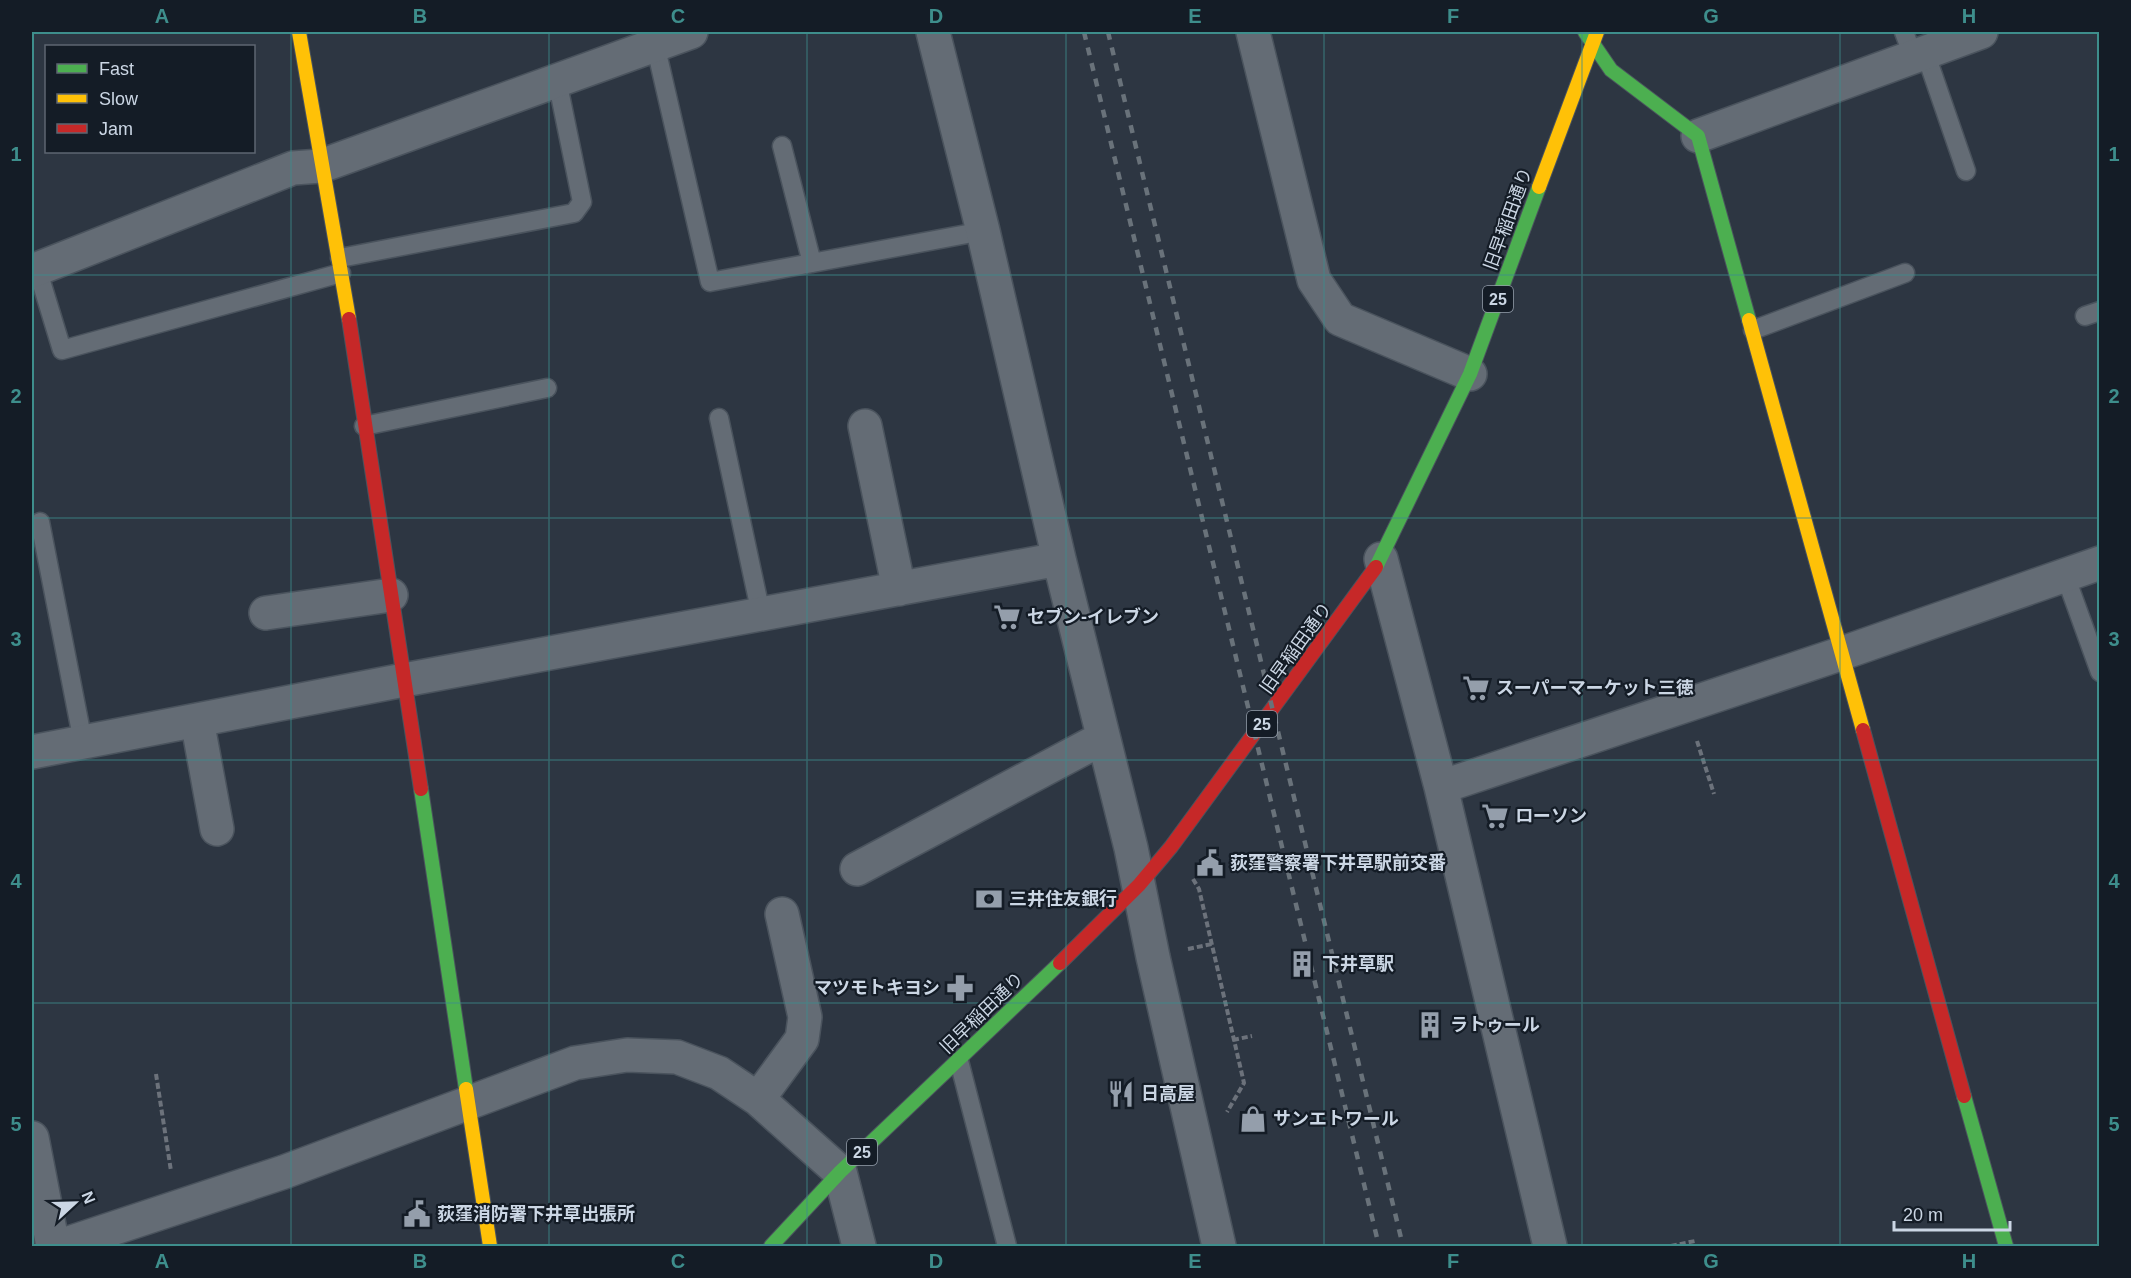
<svg xmlns="http://www.w3.org/2000/svg" width="2131" height="1278" font-family="Helvetica,'Noto Sans JP',sans-serif">
<style>
.lines{fill:none;stroke-linecap:round;stroke-linejoin:round}
.lane-casing{stroke:#4a535d;stroke-width:21}
.street-casing{stroke:#4a535d;stroke-width:36}
.fast-casing{stroke:#4a535d;stroke-width:16}
.slow-casing{stroke:#4a535d;stroke-width:16}
.jam-casing{stroke:#4a535d;stroke-width:16}
.path{stroke:#6c727b;stroke-width:4;stroke-dasharray:6 3;stroke-linecap:butt}
.lane{stroke:#646c75;stroke-width:18}
.street{stroke:#646c75;stroke-width:33}
.fast{stroke:#4caf50;stroke-width:14}
.slow{stroke:#ffc107;stroke-width:14}
.jam{stroke:#c62828;stroke-width:14}
.rail{stroke:#69727a;stroke-width:4.5;stroke-dasharray:8 8;stroke-linecap:butt}
.grid{fill:none;stroke:#3e8e8c;stroke-width:1.5;stroke-opacity:0.55}
.labels{text-anchor:middle;dominant-baseline:central;stroke-width:4.5;stroke-linejoin:round;paint-order:stroke}
.shield{fill:#141c26;stroke:#949eab;stroke-width:1.5}
.shield-label{font-size:16px;font-weight:bold;fill:#cbd6e4}
.street-label{font-size:18px;fill:#cbd6e4;stroke:#141c26}
.poi-label{font-size:18px;font-weight:bold;fill:#cbd6e4;stroke:#141c26;text-anchor:start}
.neatline{fill:none;stroke:#3e8e8c;stroke-width:2}
.grid-label{font-size:20px;text-anchor:middle;font-weight:bold;fill:#3e8e8c}
</style>
<rect width="100%" height="100%" fill="#2d3642"/>
<g class="lines">
<defs>
<path id="lane" d="M1904 32 1913 56
M655 44 710 282 983 231
M1925 52 1966 171
M782 146 812 263
M340 258 574 213 582 202 557 80
M37 268 62 350 341 273
M2085 316 2100 311
M1753 330 1905 273
M719 418 761 614
M364 426 547 388
M40 522 83 742
M2065 575 2100 672
M959 1061 1007 1246"/>
<path id="street" d="M933 32 983 231 1059 559 1131 848 1153 957 1219 1246
M1253 32 1314 280 1340 319 1470 374
M1698 136 1981 32
M32 271 293 168 321 166 691 32
M865 426 899 589
M1381 559 1441 787 1550 1246
M266 613 391 595
M197 720 217 829
M32 752 404 680 1059 559
M1441 787 1840 654 2100 563
M857 869 1103 738
M758 1099 802 1039 805 1017 782 914
M32 1138 53 1246
M60 1246 284 1172 575 1063 627 1055 677 1057 719 1073 758 1099 840 1172 859 1246"/>
<path id="fast" d="M1585 32 1611 70 1698 136 1749 320
M1376 567 1470 374 1539 187
M421 789 466 1089
M1964 1096 2006 1246
M771 1246 840 1172 1060 963"/>
<path id="slow" d="M299 32 349 319
M1539 187 1597 32
M1749 320 1863 730
M466 1089 490 1246"/>
<path id="jam" d="M349 319 421 789
M1863 730 1964 1096
M1060 963 1139 885 1171 847 1376 567"/>
</defs>
<use href="#lane" class="lane-casing"/>
<use href="#street" class="street-casing"/>
<use href="#fast" class="fast-casing"/>
<use href="#slow" class="slow-casing"/>
<use href="#jam" class="jam-casing"/>
<path class="path" d="M1697 741 1714 794
M1193 879 1199 889 1244 1083 1227 1112
M1188 949 1212 944
M1233 1040 1252 1036
M156 1074 171 1171
M1671 1246 1695 1241"/>
<use href="#lane" class="lane"/>
<use href="#street" class="street"/>
<use href="#fast" class="fast"/>
<use href="#slow" class="slow"/>
<use href="#jam" class="jam"/>
<path class="rail" d="M1084 32 1379 1246
M1108 32 1403 1246"/>
</g>
<path class="grid" d="M291 32V1246M549 32V1246M807 32V1246M1066 32V1246M1324 32V1246M1582 32V1246M1840 32V1246M32 275H2100M32 518H2100M32 760H2100M32 1003H2100"/>
<defs>
<symbol id="supermarket-bare" viewBox="-9 -9 18 18"><path d="M-6-5.5h2.5l.6 2H6L4.5 2H-2.5L-4.4-4H-6ZM-1.5 3.2a1.3 1.3 0 1 0 .1 0ZM3 3.2a1.3 1.3 0 1 0 .1 0Z" fill="#949eab" stroke="#141c26" stroke-width="2.5" paint-order="stroke"/></symbol>
<symbol id="civic-bare" viewBox="-9 -9 18 18"><path d="M-.6-6.5H3V-4.5H.6V-3L4-1V1h2V6H-6V1h2V-1L-.6-3ZM-1.2 2.5V6h2.4V2.5Z" fill="#949eab" stroke="#141c26" stroke-width="2.5" paint-order="stroke"/></symbol>
<symbol id="bank-bare" viewBox="-9 -9 18 18"><path d="M-6-4H6V4H-6ZM0-2.3a2.3 2.3 0 1 0 0 4.6a2.3 2.3 0 1 0 0-4.6Z" fill="#949eab" stroke="#141c26" stroke-width="2.5" paint-order="stroke"/></symbol>
<symbol id="building-bare" viewBox="-9 -9 18 18"><path d="M-4-6H4V6H1V3H-1V6H-4ZM-2.5-4.3h1.7v1.8h-1.7ZM.8-4.3h1.7v1.8H.8ZM-2.5-1h1.7V.8h-1.7ZM.8-1h1.7V.8H.8Z" fill="#949eab" stroke="#141c26" stroke-width="2.5" paint-order="stroke"/></symbol>
<symbol id="pharmacy-bare" viewBox="-9 -9 18 18"><path d="M-2-6h4v4h4v4h-4v4h-4v-4h-4v-4h4Z" fill="#949eab" stroke="#141c26" stroke-width="2.5" paint-order="stroke"/></symbol>
<symbol id="restaurant-bare" viewBox="-9 -9 18 18"><path d="M-5-6h1v4h1v-4h1v4h1v-4h1v5L-1.5 .5V6h-2V.5L-5-1ZM5-6V6H3V1.5H1.5Q1.5-4 5-6Z" fill="#949eab" stroke="#141c26" stroke-width="2.5" paint-order="stroke"/></symbol>
<symbol id="shop-bare" viewBox="-9 -9 18 18"><path d="M-5-2.5h2.3a2.7 3.5 0 0 1 5.4 0H5L5.5 6h-11ZM-1.5-2.5h3a1.5 2.3 0 0 0-3 0Z" fill="#949eab" stroke="#141c26" stroke-width="2.5" paint-order="stroke"/></symbol>
</defs>
<g fill-rule="evenodd">
<use href="#supermarket-bare" x="988" y="598" width="38" height="38"/>
<use href="#supermarket-bare" x="1457" y="669" width="38" height="38"/>
<use href="#supermarket-bare" x="1476" y="797" width="38" height="38"/>
<use href="#civic-bare" x="1191" y="844" width="38" height="38"/>
<use href="#bank-bare" x="970" y="880" width="38" height="38"/>
<use href="#building-bare" x="1283" y="945" width="38" height="38"/>
<use href="#pharmacy-bare" x="941" y="969" width="38" height="38"/>
<use href="#building-bare" x="1411" y="1006" width="38" height="38"/>
<use href="#restaurant-bare" x="1102" y="1075" width="38" height="38"/>
<use href="#shop-bare" x="1234" y="1100" width="38" height="38"/>
<use href="#civic-bare" x="398" y="1195" width="38" height="38"/>
</g>
<g class="labels">
<g class="shield">
<rect x="1483" y="286" width="30" height="26" rx="4.5"/>
<rect x="1247" y="711" width="30" height="26" rx="4.5"/>
<rect x="847" y="1139" width="30" height="26" rx="4.5"/>
</g>
<g class="shield-label">
<text x="1498" y="299">25</text>
<text x="1262" y="724">25</text>
<text x="862" y="1152">25</text>
</g>
<g class="street-label">
<text transform="translate(1508 219) rotate(-70)">旧早稲田通り</text>
<text transform="translate(1296 648) rotate(-54)">旧早稲田通り</text>
<text transform="translate(982 1013) rotate(-44)">旧早稲田通り</text>
</g>
<g class="poi-label">
<text x="1027" y="617">セブン-イレブン</text>
<text x="1496" y="688">スーパーマーケット三徳</text>
<text x="1515" y="816">ローソン</text>
<text x="1230" y="863">荻窪警察署下井草駅前交番</text>
<text x="1009" y="899">三井住友銀行</text>
<text x="1322" y="964">下井草駅</text>
<text x="940" y="988" text-anchor="end">マツモトキヨシ</text>
<text x="1450" y="1025">ラトゥール</text>
<text x="1141" y="1094">日高屋</text>
<text x="1273" y="1119">サンエトワール</text>
<text x="437" y="1214">荻窪消防署下井草出張所</text>
</g>
</g>
<rect width="2131" height="1278" fill="none" stroke="#141c26" stroke-width="66"/>
<rect x="45" y="45" width="210" height="108" fill="#141c26" stroke="#5d6672" stroke-width="1.5"/>
<rect x="57" y="64" width="30" height="9" fill="#4caf50" stroke="#5d6672" stroke-width="1.5"/>
<text x="99" y="75" font-size="18" fill="#cbd6e4">Fast</text>
<rect x="57" y="94" width="30" height="9" fill="#ffc107" stroke="#5d6672" stroke-width="1.5"/>
<text x="99" y="105" font-size="18" fill="#cbd6e4">Slow</text>
<rect x="57" y="124" width="30" height="9" fill="#c62828" stroke="#5d6672" stroke-width="1.5"/>
<text x="99" y="135" font-size="18" fill="#cbd6e4">Jam</text>
<g transform="translate(75 1203) rotate(68)" stroke="#141c26" stroke-width="4.5" paint-order="stroke">
<path d="M0-4.5L10 22L0 15L-10 22Z" fill="#cbd6e4"/>
<text y="-9" font-size="16" font-weight="bold" text-anchor="middle" fill="#cbd6e4">N</text>
</g>
<path d="M1894 1221v9h116v-9" fill="none" stroke="#cbd6e4" stroke-width="3"/>
<text x="1903" y="1221" font-size="18" fill="#cbd6e4" stroke="#141c26" stroke-width="4.5" paint-order="stroke">20 m</text>
<rect x="33" y="33" width="2065" height="1212" class="neatline"/>
<g class="grid-label">
<text x="162" y="23">A</text>
<text x="420" y="23">B</text>
<text x="678" y="23">C</text>
<text x="936" y="23">D</text>
<text x="1195" y="23">E</text>
<text x="1453" y="23">F</text>
<text x="1711" y="23">G</text>
<text x="1969" y="23">H</text>
<text x="16" y="161">1</text>
<text x="2114" y="161">1</text>
<text x="16" y="403">2</text>
<text x="2114" y="403">2</text>
<text x="16" y="646">3</text>
<text x="2114" y="646">3</text>
<text x="16" y="888">4</text>
<text x="2114" y="888">4</text>
<text x="16" y="1131">5</text>
<text x="2114" y="1131">5</text>
<text x="162" y="1268">A</text>
<text x="420" y="1268">B</text>
<text x="678" y="1268">C</text>
<text x="936" y="1268">D</text>
<text x="1195" y="1268">E</text>
<text x="1453" y="1268">F</text>
<text x="1711" y="1268">G</text>
<text x="1969" y="1268">H</text>
</g>
</svg>
